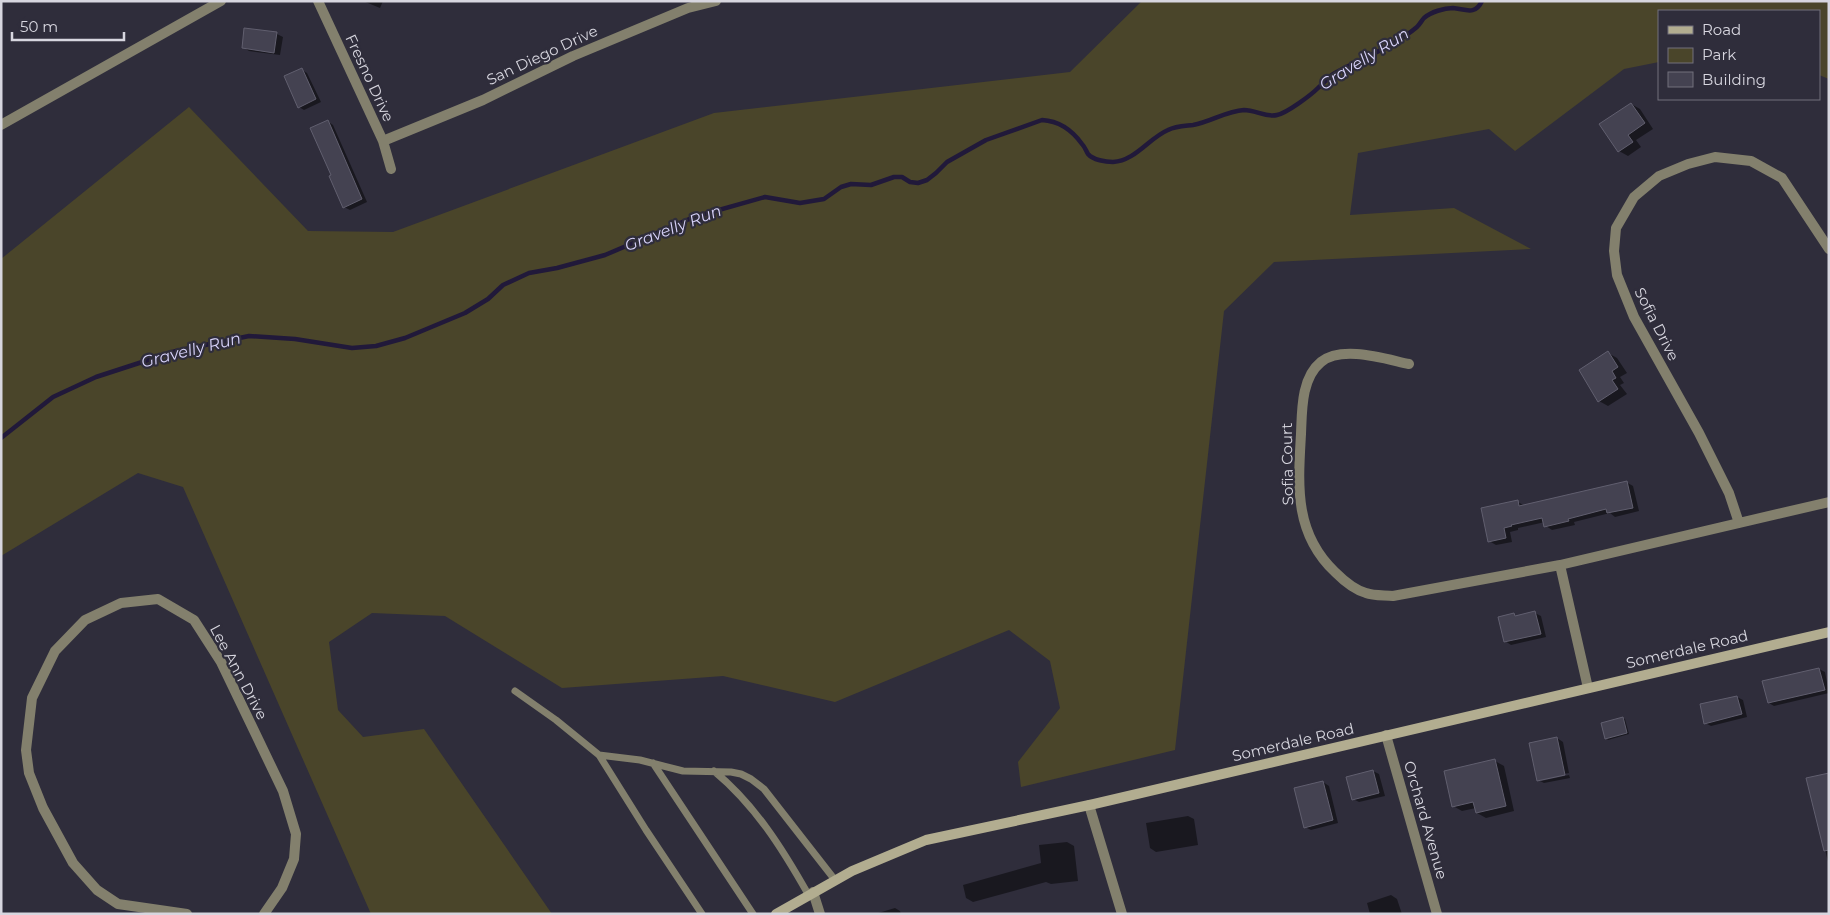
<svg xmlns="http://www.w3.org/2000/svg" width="1830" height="915" font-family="Montserrat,sans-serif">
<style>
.green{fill:#4a452a}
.shadow{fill:#0007}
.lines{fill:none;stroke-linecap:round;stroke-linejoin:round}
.stream{stroke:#21193a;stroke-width:4.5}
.building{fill:#444251;stroke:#615f6f}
.service{stroke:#83806d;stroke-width:7}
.minor{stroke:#83806d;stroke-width:10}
.secondary{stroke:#b2ad90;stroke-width:10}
.labels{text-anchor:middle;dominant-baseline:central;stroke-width:4.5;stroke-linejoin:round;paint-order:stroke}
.street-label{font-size:15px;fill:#d7d6df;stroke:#2f2d3b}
.water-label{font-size:16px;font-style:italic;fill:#d9d4fb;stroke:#2f2d3b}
</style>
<rect width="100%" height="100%" fill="#2f2d3b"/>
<path class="green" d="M1142 1H1829V79L1819 75V11H1659V62L1624 69 1515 151 1489 129 1358 153 1350 215 1454 208 1531 249 1274 262 1224 311 1175 750 1021 787 1018 762 1060 708 1050 661 1009 630 835 702 723 676 562 688 445 616 372 613 329 642 338 710 363 737 424 729 552 914H371L183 487 138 473 1 556V259L189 107 308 231 393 232 714 113 1070 72Z"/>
<path class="shadow" d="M363 1H383L380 8Z
M245 29 277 34 283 37 280 55 249 51 243 47Z
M302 70 307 73 321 102 304 110 299 107Z
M1631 104 1640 109 1653 129 1636 140 1641 147 1628 156 1619 151Z
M327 121 333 125 367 202 350 210 344 207 333 176Z
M1608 353 1617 358 1627 373 1620 377 1624 383 1620 385 1627 394 1608 406 1599 401Z
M1626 482 1633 486 1639 511 1615 517 1610 513 1574 522 1575 525 1552 530 1546 526 1545 522 1518 528V530L1510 532 1512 542 1496 545 1489 541 1518 502 1525 506Z
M1535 613 1541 616 1546 637 1511 645 1505 641 1514 614 1518 617Z
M1819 669 1825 672 1829 693 1774 706 1769 703Z
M1737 697 1743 700 1747 717 1711 726 1705 723Z
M1623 718 1625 719 1629 734 1608 740 1606 738Z
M1557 738 1563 742 1569 773 1541 778V781L1569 775 1570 778 1544 783 1538 780Z
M1495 761 1504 766 1514 811 1486 818 1477 813 1476 808 1462 811 1453 806Z
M1373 771 1379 774 1385 796 1359 802 1353 799Z
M1829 775V866L1808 779Z
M1323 782 1329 786 1338 823 1311 830 1305 827Z
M1188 816 1194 819 1198 845 1156 852 1150 848 1146 823Z
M1067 842 1074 846 1078 881 1051 884 1046 882 973 902 966 898 963 885 1041 863 1039 845Z
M1391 895 1397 899 1402 914H1370L1367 903Z
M895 908 900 911 901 914H875Z"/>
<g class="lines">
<path class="stream" d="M1 438 53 397 96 377 176 351 249 336 295 339 352 348 376 346 405 338 465 313 488 299 503 285 529 273 557 268 605 255 694 217 765 197 800 203 824 199 841 187 851 184 871 185 894 177H902L910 182 918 183 927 180 936 173 947 162 986 140 1042 120C1059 121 1072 130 1082 144 1085 147 1086 151 1088 154 1093 160 1106 162 1113 162 1135 161 1149 138 1168 130 1176 126 1185 126 1193 125 1211 122 1226 111 1244 110 1256 110 1266 118 1277 115 1287 113 1311 95 1318 88 1324 83 1328 77 1335 73 1362 58 1393 47 1417 27 1420 24 1422 20 1424 18 1431 12 1444 8 1453 8 1465 9 1475 16 1482 1"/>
</g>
<path class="building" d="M244 28 277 32 274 53 242 48Z
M302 68 316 99 298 108 284 76Z
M1631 103 1645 123 1628 135 1633 142 1618 152 1599 124Z
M328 120 362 199 343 208 329 176 331 175 310 128Z
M1608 351 1618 367 1612 371 1616 378 1612 380 1618 389 1598 402 1579 370Z
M1627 481 1633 508 1607 513 1606 509 1568 519 1569 521 1544 527 1542 518 1511 525 1512 526 1504 528 1506 538 1488 542 1481 508 1518 500 1519 506Z
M1535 611 1541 634 1504 642 1498 617 1514 613 1515 616Z
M1819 668 1825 690 1768 703 1762 681Z
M1737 696 1742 714 1704 724 1700 704Z
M1623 717 1627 733 1605 739 1601 723Z
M1557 737 1565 775 1537 781 1529 743Z
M1495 759 1506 806 1476 813 1473 802 1452 807 1444 771Z
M1373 770 1379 793 1352 800 1346 777Z
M1829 773V850L1824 851 1806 778Z
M1323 781 1333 820 1304 828 1294 788Z"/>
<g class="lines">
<path class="service" d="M515 691 556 720 599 755 646 830 702 914
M599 755 640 760 683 771 731 772 741 774 751 779 764 789 835 880
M653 763 753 914
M714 771C755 805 782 848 808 894"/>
<path class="minor" d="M318 1 383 141 391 169
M1 125 221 1
M383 141 483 100 573 56 688 8 716 1
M1409 364C1385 359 1342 345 1321 362 1301 378 1302 411 1301 434 1298 486 1294 533 1335 572 1343 580 1355 590 1366 593 1374 596 1385 595 1393 596L1560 565 1829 502
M1739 523 1729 493 1699 433 1634 317 1617 275 1614 251 1616 228 1634 197 1659 176 1688 164 1715 157 1751 161 1782 178 1829 249
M1560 565 1588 688
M1386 735 1437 914
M1089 805 1122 914
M813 892 820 914
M187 914 118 904 97 890 73 863 43 808 29 773 26 750 32 698 55 651 85 620 121 603 158 599 194 620 221 662 283 791 296 834 294 859 282 888 264 914"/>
<path class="secondary" d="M776 914 852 871 926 840 1094 804 1829 632"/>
</g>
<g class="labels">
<g class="street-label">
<text transform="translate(542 55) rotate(-25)">San Diego Drive</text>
<text transform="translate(370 78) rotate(65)">Fresno Drive</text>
<text transform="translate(1657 324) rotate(63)">Sofia Drive</text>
<text transform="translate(1287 464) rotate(-91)">Sofia Court</text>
<text transform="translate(1687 649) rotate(-13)">Somerdale Road</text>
<text transform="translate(239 672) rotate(62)">Lee Ann Drive</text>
<text transform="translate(1293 742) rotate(-13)">Somerdale Road</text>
<text transform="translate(1426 820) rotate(74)">Orchard Avenue</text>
</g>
<g class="water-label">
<text transform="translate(1364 59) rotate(-32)">Gravelly Run</text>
<text transform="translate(673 228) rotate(-21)">Gravelly Run</text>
<text transform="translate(191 350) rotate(-14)">Gravelly Run</text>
</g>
</g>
<rect width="1830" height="915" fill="none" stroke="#d7d6df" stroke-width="5"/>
<rect x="1658" y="10" width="162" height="90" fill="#2f2d3b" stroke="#72717d"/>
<rect x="1668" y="26" width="25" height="8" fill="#b2ad90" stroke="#72717d"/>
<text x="1702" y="35" font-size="15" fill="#d7d6df">Road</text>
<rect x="1668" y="48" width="25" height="15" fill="#4a452a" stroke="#72717d"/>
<text x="1702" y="60" font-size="15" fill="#d7d6df">Park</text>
<rect x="1668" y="72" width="25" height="15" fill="#444251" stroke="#72717d"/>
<text x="1702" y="85" font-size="15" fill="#d7d6df">Building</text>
<path d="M12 32v8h112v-8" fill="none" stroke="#d7d6df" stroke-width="2.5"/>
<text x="20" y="32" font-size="15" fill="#d7d6df" stroke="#2f2d3b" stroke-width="4" paint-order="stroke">50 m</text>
</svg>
